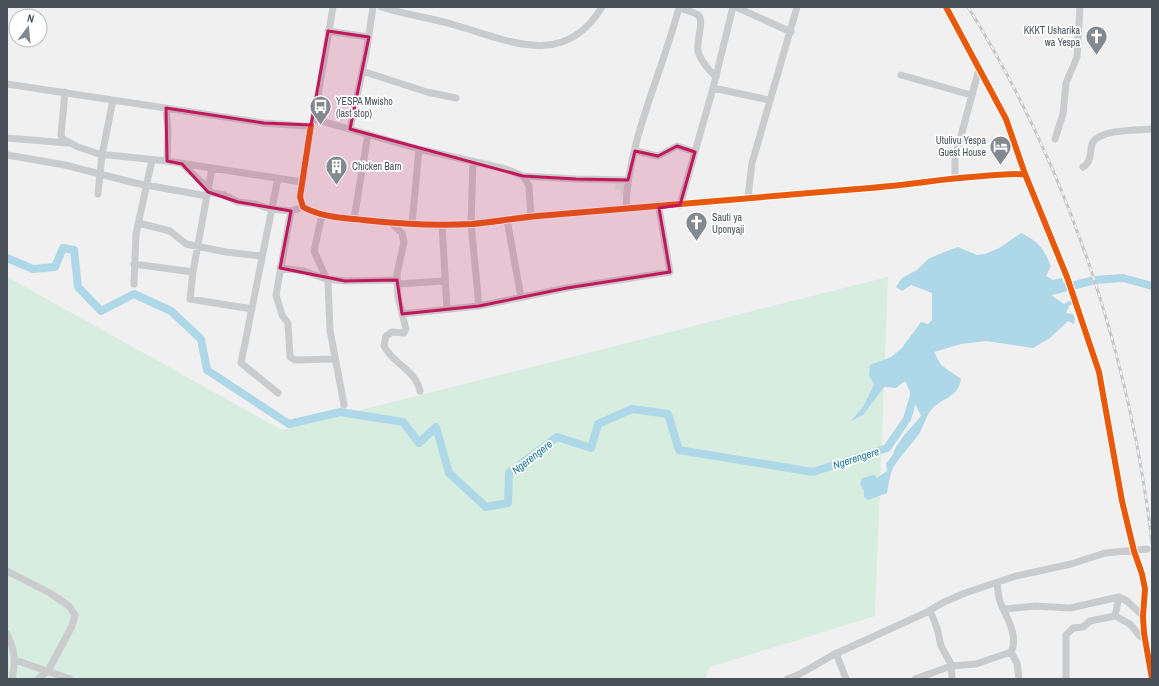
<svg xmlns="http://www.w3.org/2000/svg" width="1159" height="686" font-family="'Archivo Narrow',sans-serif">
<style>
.green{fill:#d6ede0}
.water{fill:#aed8e7}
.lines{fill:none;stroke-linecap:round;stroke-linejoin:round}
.river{stroke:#aed8e7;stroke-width:8}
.minor{stroke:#cacbcd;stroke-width:7}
.rail-casing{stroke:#c5c6c7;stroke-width:3}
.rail{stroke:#fff;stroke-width:1.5;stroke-dasharray:4.5;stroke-linecap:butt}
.cycleway-casing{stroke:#fff;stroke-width:8}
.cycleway{stroke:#e8590c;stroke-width:6}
.marked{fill:#c2185b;fill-opacity:0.2;stroke:#c2185b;stroke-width:3;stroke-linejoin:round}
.labels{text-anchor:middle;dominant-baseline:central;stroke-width:3.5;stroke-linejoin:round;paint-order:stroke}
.poi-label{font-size:10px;fill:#48515a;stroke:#fff;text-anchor:start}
.water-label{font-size:11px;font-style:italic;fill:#1a799b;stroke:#fff}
</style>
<rect width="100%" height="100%" fill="#f0f0f0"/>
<path class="green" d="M616 183 625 185 624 195 620 194 621 190 615 189Z
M7 277 282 430 888 277 875 616 710 667 705 679H7Z"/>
<path class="water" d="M1021 233C1040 243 1042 246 1051 266L1046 276 1053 280 1062 278 1065 287 1053 289 1051 295 1064 304 1071 300 1072 304 1069 306 1066 313 1073 314 1075 319 1074 324 1068 321 1050 338 1033 348 986 341 961 344 934 352 941 365 961 379C958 398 943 397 932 409 926 415 924 426 919 434 912 444 903 453 896 463 890 471 889 483 887 493L868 500 864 497V491L860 484 862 478 874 475 877 478 887 471 886 463C892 457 893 454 896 447 902 436 913 426 921 416L905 381 896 388 884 387 863 415 851 421 863 407 874 385 869 375 870 365 891 357 901 349 921 322 928 324 932 320V293L911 285 902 291 896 287 902 278 917 270 928 259 944 252 958 247 977 255 985 254 999 248Z"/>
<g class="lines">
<path class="river" d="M7 258 33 269 55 267 63 248 74 250 78 287 101 311 134 294 171 311 201 339 207 370 289 424 340 412 403 422 419 443 436 427 449 473 486 507 508 503 509 473 557 437 591 448 598 424 632 409 668 414 679 450 813 472 887 448 907 419 916 389
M1043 293 1095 280 1123 278 1152 286"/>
<path class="minor" d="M381 7C406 15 433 18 458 26 512 42 565 68 602 7
M736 7 791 32
M946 7 1006 119 1025 174 1067 277 1099 372 1122 501 1134 551 1142 574 1145 589 1143 616 1144 633 1152 679
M679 8C685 10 695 12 699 16 704 22 696 42 698 51 700 60 709 70 716 77
M328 31 369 37
M362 71 427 92 456 98
M901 75 971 95
M7 84 264 123 305 126 311 125 314 119 333 7
M713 88 769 100
M65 92 61 135 63 139 78 147 99 154 167 161 302 182
M166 108 168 132 167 161
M314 119 419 149 506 169 523 176 529 186 531 217
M311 125 300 197 303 207C321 217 343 218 363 220 399 224 436 226 472 224 494 222 516 218 538 216 644 208 751 198 858 189 914 185 969 174 1025 174
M350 129 366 54 373 7
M7 138 68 143
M1055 139 1063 114 1066 83 1077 57 1080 7
M635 151 658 156 677 146 695 152
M7 155 65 165 135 183 207 196
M473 161 471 224 479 306
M182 164 209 189
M1083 167C1091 163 1090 152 1092 144 1098 129 1139 130 1152 129
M212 168 193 272 190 299 252 309
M523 176 576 179 628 180
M278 178 241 363 278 393
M955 178V158L979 69
M208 192 224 195 238 202 255 204 271 209 291 211 303 207
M98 194 102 155 113 100
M748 197 752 163 797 7
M680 205 713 88 733 7
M626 208C627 143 663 71 679 7
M291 211 276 295 282 315 288 323 290 357 295 360 335 359
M322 215 314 251 328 282 330 330 344 405
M354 219 368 134
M507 220 521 297
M138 223 170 231 186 244 226 252 261 256
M391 223 402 233 404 242 397 274 398 297 406 329 404 333 392 332 386 336 384 346C393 364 416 370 420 391
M412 224 419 149
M442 225 447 309
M134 264 193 272
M280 268 304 271 326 279 345 281 397 280
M134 284 136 234 152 160
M397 284 445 281
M402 314 479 306 567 288 670 272 659 208
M7 571 50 593 69 606 75 615 72 626 48 671 38 679
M1005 609 1035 606 1070 608 1119 597 1127 601 1143 616
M930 610 937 628 941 646 951 664 952 679
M1115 616 1130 624 1140 636 1145 639
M7 634C15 650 16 661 12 679
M1011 652 1017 663 1019 679
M836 653 846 679
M15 660 70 679
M787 679 800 674 833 655 925 613 944 602 965 593 1016 576 1071 564 1105 553 1147 549
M915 679 951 666 976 664 1011 652C1019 637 1007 618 1001 604 998 598 998 590 997 583
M1066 679V635L1073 628 1083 627 1090 621 1115 616 1119 597"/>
<defs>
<path id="rail" d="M968 7C1068 168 1130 355 1152 543"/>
</defs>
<use href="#rail" class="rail-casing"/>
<use href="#rail" class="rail"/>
<defs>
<path id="cycleway" d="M946 7 1006 119 1025 174 1067 277 1099 372 1122 501 1134 551 1142 574 1145 589 1143 616 1144 633 1152 679
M311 125 300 197 303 207C321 217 343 218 363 220 399 224 436 226 472 224 494 222 516 218 538 216 644 208 751 198 858 189 914 185 969 174 1025 174"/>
</defs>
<use href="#cycleway" class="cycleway-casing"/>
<use href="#cycleway" class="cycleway"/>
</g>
<path class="marked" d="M328 31 369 37 350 129 523 176 576 179 628 180 635 151 658 156 677 146 695 152 680 205 659 208 670 272 567 288 479 306 402 314 397 280 345 281 280 268 291 211 238 202 208 192 182 164 167 161 166 108 264 123 311 125Z"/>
<defs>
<symbol id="church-pin" viewBox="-11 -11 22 30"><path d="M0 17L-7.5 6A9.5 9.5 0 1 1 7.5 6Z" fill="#83898e" stroke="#fff"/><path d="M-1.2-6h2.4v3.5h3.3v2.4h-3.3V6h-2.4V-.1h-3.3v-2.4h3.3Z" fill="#fff"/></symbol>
<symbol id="bus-pin" viewBox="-11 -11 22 30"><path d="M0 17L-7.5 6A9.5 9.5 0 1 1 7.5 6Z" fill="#83898e" stroke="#fff"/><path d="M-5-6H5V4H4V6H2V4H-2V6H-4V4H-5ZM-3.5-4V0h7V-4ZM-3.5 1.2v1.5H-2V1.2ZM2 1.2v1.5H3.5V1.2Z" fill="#fff"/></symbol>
<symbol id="hotel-pin" viewBox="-11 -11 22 30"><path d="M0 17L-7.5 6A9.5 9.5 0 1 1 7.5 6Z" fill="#83898e" stroke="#fff"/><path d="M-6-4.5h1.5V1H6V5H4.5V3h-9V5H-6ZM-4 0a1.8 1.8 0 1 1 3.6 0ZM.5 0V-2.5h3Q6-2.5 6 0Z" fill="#fff"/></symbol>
<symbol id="building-pin" viewBox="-11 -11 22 30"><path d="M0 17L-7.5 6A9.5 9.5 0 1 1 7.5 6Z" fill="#83898e" stroke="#fff"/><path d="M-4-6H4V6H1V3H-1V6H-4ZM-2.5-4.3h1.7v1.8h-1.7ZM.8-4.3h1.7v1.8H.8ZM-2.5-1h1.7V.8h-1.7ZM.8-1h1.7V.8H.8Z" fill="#fff"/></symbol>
</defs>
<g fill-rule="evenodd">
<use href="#church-pin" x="1084" y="24" width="25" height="34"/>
<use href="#bus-pin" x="308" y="94" width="25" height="34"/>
<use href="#hotel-pin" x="988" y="134" width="25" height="34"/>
<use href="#building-pin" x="324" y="154" width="25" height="34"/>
<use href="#church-pin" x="684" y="210" width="25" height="34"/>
</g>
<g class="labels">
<g class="poi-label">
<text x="1080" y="30" text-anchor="end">KKKT Usharika<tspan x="1080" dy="12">wa Yespa</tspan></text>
<text x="336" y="101">YESPA Mwisho<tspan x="336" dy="12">(last stop)</tspan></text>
<text x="986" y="140" text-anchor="end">Utulivu Yespa<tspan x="986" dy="12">Guest House</tspan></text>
<text x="352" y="166">Chicken Barn</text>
<text x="712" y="217">Sauti ya<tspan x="712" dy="12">Uponyaji</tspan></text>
</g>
<g class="water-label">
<text transform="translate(532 457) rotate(-38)">Ngerengere</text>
<text transform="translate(856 458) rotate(-18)">Ngerengere</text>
</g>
</g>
<rect width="1159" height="686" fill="none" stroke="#48515a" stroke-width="16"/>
<g transform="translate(28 28) rotate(16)"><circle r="19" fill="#ffffff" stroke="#b6b9bd"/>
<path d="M0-3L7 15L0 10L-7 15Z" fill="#83898e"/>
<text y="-6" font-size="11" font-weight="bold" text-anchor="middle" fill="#48515a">N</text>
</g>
</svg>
